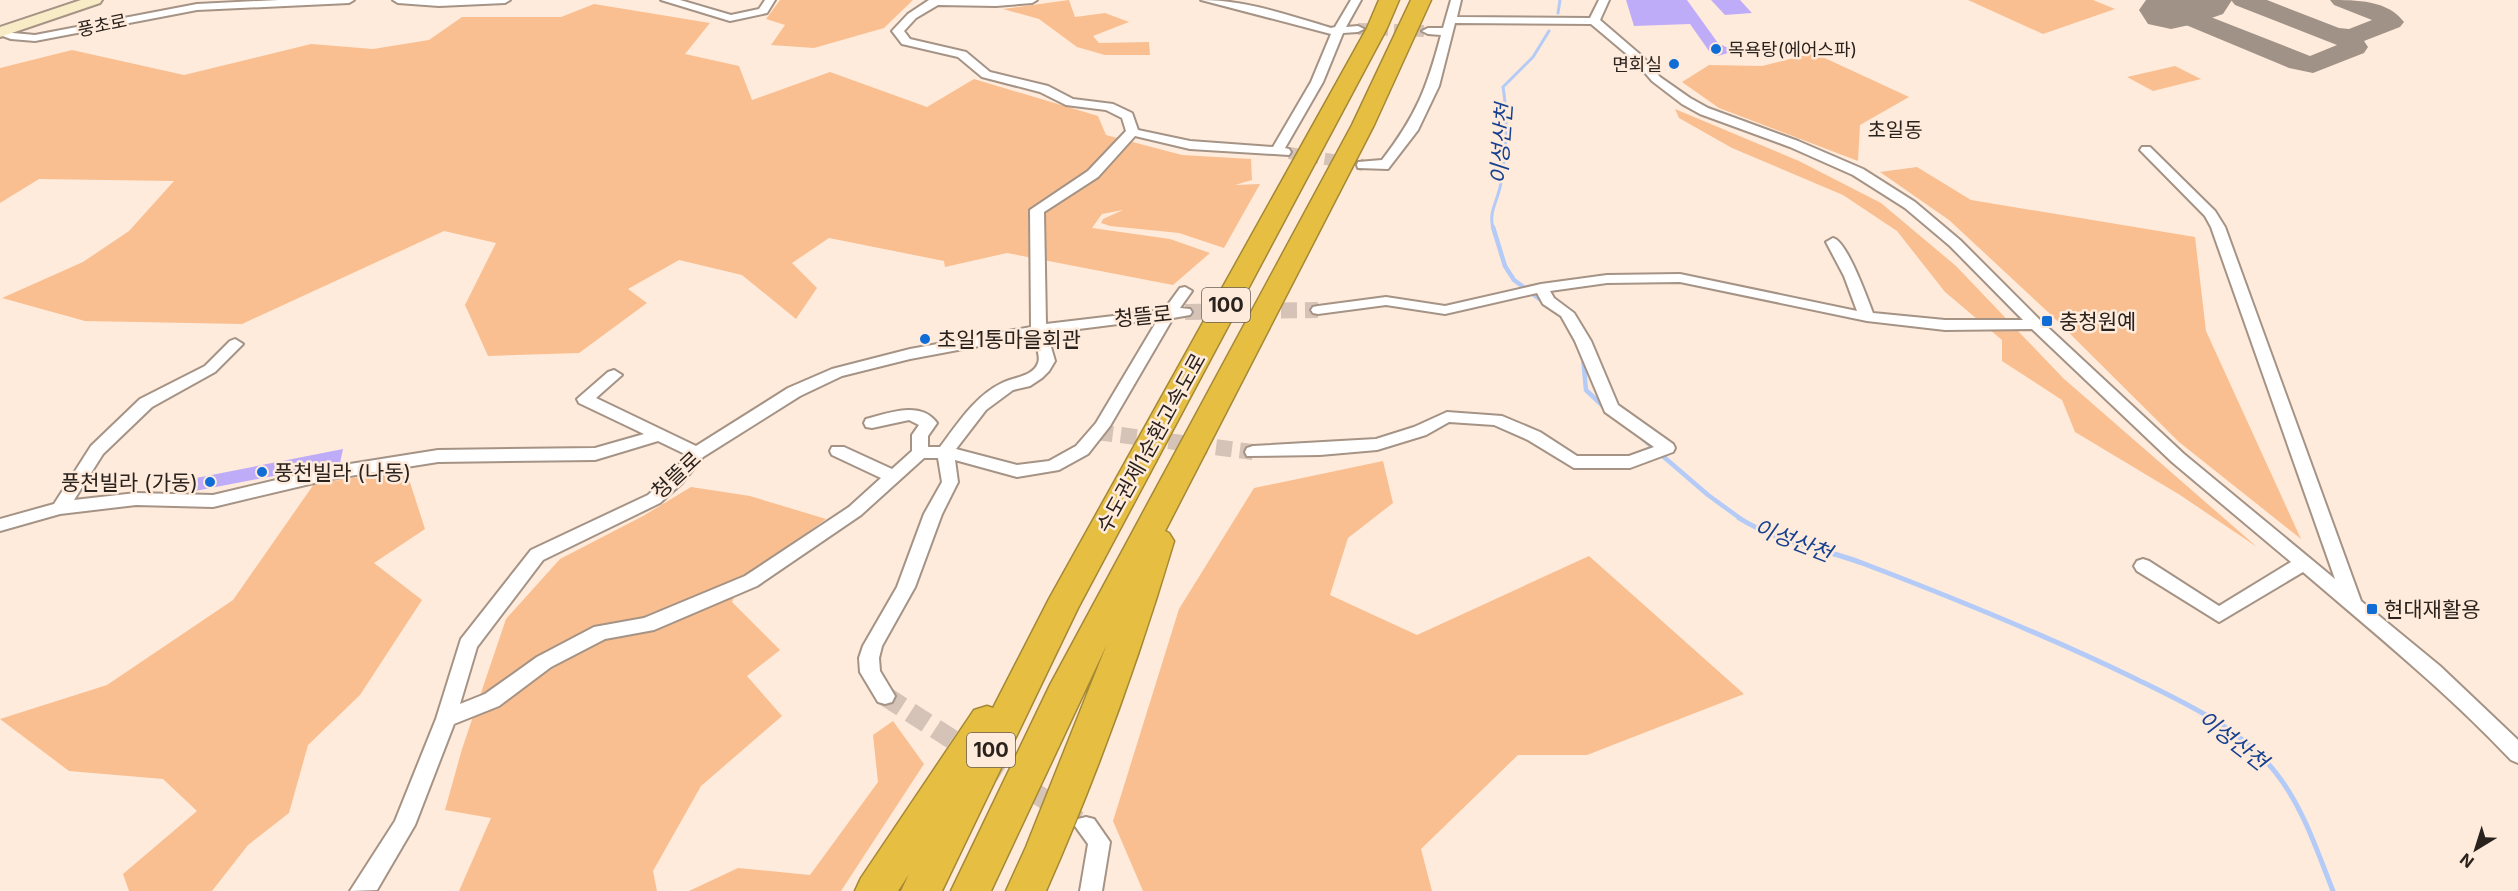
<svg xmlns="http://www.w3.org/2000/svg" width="2518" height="891" font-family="Inter,'Noto Sans KR',sans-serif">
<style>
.green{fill:#f9bf90}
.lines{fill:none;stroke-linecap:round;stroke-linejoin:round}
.stream-far2{stroke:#b3cbf6;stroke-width:3}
.stream-far1{stroke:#b3cbf6;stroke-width:4.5}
.stream{stroke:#b3cbf6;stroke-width:5}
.taxiway{fill:#a09287;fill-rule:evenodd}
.runway{fill:#a09287;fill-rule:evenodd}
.building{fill:#bfacf9}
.street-tunnel-far2{stroke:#d4c3b6;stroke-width:12;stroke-dasharray:12 6;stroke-linecap:butt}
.street-tunnel-far1{stroke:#d4c3b6;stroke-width:16;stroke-dasharray:16 8;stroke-linecap:butt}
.street-tunnel{stroke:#d4c3b6;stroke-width:20;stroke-dasharray:20 10;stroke-linecap:butt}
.street-casing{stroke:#a59385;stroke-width:4}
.secondary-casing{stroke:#a59385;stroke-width:4}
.highway-casing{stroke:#a48835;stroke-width:3}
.street{fill:#fff;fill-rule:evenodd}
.secondary{fill:#f8ecc6;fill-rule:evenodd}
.highway{fill:#e6bf42;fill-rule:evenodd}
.poi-dot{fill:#116dd6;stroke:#ffebdc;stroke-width:2}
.labels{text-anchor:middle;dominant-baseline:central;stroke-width:5;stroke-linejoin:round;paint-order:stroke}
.far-street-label{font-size:18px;fill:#29221d;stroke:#ffebdc}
.far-poi-label{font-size:18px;fill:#29221d;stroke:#ffebdc;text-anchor:start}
.far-quarter-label{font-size:20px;fill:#29221d;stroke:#ffebdc}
.shield{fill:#ffebdc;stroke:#695e56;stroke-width:1.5}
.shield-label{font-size:20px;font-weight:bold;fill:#29221d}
.street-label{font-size:21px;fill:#29221d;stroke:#ffebdc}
.poi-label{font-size:21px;fill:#29221d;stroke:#ffebdc;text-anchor:start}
.water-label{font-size:22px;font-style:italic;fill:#164190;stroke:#ffebdc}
</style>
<rect width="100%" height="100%" fill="#ffebdc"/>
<path class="green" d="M780 0H913L884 28 814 48 771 45 785 25 766 19Z
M1069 0 1075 17 1105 13 1129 22 1093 36 1099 43 1149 42 1150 55H1105L1077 47 1039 19 1003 9Z
M1968 0H2093L2115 9 2043 34Z
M594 4 710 23 685 54 739 66 752 100 830 72 927 107 974 79 1098 116 1106 135 1182 155 1251 159 1252 180 1235 185 1260 184 1224 248 1179 233 1110 226 1101 223 1103 219 1123 210 1102 214 1092 228 1170 239 1210 253 1173 285 1007 253 945 267 944 261 829 238 792 263 817 288 796 319 742 275 679 260 628 289 647 303 579 353 488 356 465 305 496 243 444 231 242 324 85 321 2 298 83 262 129 231 174 181 39 179 0 203V68L72 50 184 75 311 44 373 49 429 40 462 17H561Z
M1814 53 1909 97 1860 125 1858 161 1719 108 1682 82 1709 65 1762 66Z
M2175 66 2201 79 2153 91 2127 77Z
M1675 109 1799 161 1881 203 1956 266 2063 378 2257 547 2180 495 2075 432 2062 400 2002 361V340L1945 292 1897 231 1843 195 1732 148 1679 118Z
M1917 167 1971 200 2195 237 2206 331 2301 539 2179 442 2048 312 1949 220 1880 172Z
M1383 461 1393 503 1348 538 1330 595 1417 635 1589 556 1744 694 1587 755H1518L1421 849 1432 891H1143L1113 821 1179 609 1254 488Z
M406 470 425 529 374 563 422 600 360 695 308 745 289 813 248 845 212 891H129L123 874 197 811 163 779 69 771 0 719 107 685 233 600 314 484Z
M691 487 750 496 826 519 741 580 732 602 780 650 747 676 782 716 701 786 653 871 657 891H459L491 818 445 810 462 749 506 619 560 559 643 516Z
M893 721 924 764 841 891H689L738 868 810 875 878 782 873 735Z"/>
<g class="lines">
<path class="stream-far2" d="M1558 13 1560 0
M1493 228C1488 211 1499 199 1501 182 1506 153 1508 117 1503 87L1533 57 1549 31"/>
<path class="stream-far1" d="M1493 227 1505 266 1514 280 1545 303
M1583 357 1586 390 1606 409
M1643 439 1708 495 1741 519"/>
<path class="stream" d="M1739 518C1777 542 1821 548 1862 563 1954 598 2045 635 2134 678 2183 702 2241 728 2276 773 2303 807 2317 851 2333 891"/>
<path class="taxiway" d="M2231 0H2267L2339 28 2349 29 2372 20 2334 5 2330 0C2356 0 2388 0 2404 22L2400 27 2364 41 2368 47 2364 53 2313 73 2289 68 2162 15 2158 10 2162 5 2171 2 2180 5 2310 56 2337 45 2235 5Z"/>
<path class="runway" d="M2146 0H2232L2223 14 2194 24 2171 29 2148 24 2139 10Z"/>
</g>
<path class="building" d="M1626 0H1687L1718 43 1734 51 1718 56 1709 51 1690 24 1634 26Z
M1711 0H1740L1752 13 1725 15Z
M343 449 340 463 190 492 196 478Z"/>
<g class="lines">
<path class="street-tunnel-far2" d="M1358 29 1428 31
M1289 153 1363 165"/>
<path class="street-tunnel-far1" d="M1185 312 1318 310
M1097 432 1253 452"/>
<path class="street-tunnel" d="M885 696 1086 826"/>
<defs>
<path id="street" d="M279 0H354L349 3 197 10 35 41 11 39 0 35V28L13 33 35 35 197 4Z
M393 0H510L505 3 439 6 398 3Z
M661 0H680L731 15 759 9 765 0H775L767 13 730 21Z
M929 0H1037L1032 3 996 6 938 5 916 18 904 31 910 39 966 52 990 72 1048 86 1073 99 1113 104 1132 113 1138 130 1190 141 1273 147 1311 82 1331 34 1201 0C1246 0 1288 15 1331 28L1335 27 1351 0H1361L1346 27 1358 26 1364 29 1358 32 1343 33 1323 82 1285 148 1289 149 1291 152 1289 155 1190 149 1135 136 1098 177 1044 212 1046 324 1164 310 1180 288 1185 287 1192 291 1180 308 1190 309 1192 312 1190 315 1173 318 1110 426 1088 454 1059 470 1017 477 955 460 958 482 942 514 915 587 882 646 879 658 880 671 895 696 892 702 885 704 878 702 860 672 859 658 863 646 897 587 924 514 942 482 938 458H924L861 515 757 586 654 630 605 639 551 667 499 706 454 724 415 825 377 890 350 891 395 821 436 719 461 639 531 550 648 495 670 475 687 455 658 441 595 460 438 462 331 479 213 507 136 505 60 514 0 531V519L54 504 91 446 140 399 205 366 230 341 235 339 243 344 215 372 152 407 103 454 74 500 136 493 213 495 331 467 438 450 595 448 644 434 579 403 577 399 608 372 614 370 622 375 596 398 696 446 788 388 832 369 910 349 1031 327 1030 210 1088 171 1126 131 1122 118 1106 110 1066 105 1040 92 982 77 958 57 902 44 892 31 908 14ZM1158 319 1096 423 1076 446 1049 461 1017 465 956 449 986 410 1013 390 1030 386 1042 378 1049 371 1055 361 1047 333ZM1033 336C1035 343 1041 356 1038 363 1033 377 1013 377 1002 383 975 396 958 423 940 447H928V436L937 423C921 400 888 413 866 419L864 423 866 427 872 428 909 420 919 425 912 435V451L892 469 844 447H832L830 451 832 455 881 478 849 507 745 576 644 618 594 627 537 657 485 694 460 704 477 647 543 560 660 503 682 483 703 457 800 396 842 376 910 359Z
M1451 0H1461L1457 17 1590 18 1599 0H1609L1600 20 1643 57 1660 77 1690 98 1708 108 1798 141 1863 169 1915 202 1960 240 2041 321 2184 454 2335 579 2211 227 2205 216 2140 150 2142 147H2150L2215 211 2225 227 2361 601 2440 666 2518 740V763L2511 760C2447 692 2374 633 2303 572L2219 622 2137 571 2134 566 2137 561 2143 559 2149 561 2219 606 2291 562 2172 462 2032 329 1945 330 1867 321 1680 282 1607 283 1550 291 1554 298 1574 313 1591 341 1618 405 1673 444 1675 448 1673 452 1630 468H1574L1528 440 1494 425 1449 422 1426 435 1377 450 1320 455 1247 456 1245 452 1247 448 1253 446 1376 439 1414 427 1447 412 1502 416 1540 432 1577 456H1629L1654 447 1605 412 1575 341 1561 316 1543 304 1537 293 1445 314 1386 305 1318 314 1313 313 1311 310 1313 307 1318 306 1386 297 1445 306 1541 284 1607 275 1680 274 1857 311 1844 276 1826 242 1833 238C1847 241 1867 298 1873 313L1945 320H2023L1950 246 1905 208 1853 175 1790 147 1700 114 1682 104 1652 81 1635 61 1591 24 1455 23 1439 86 1418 130 1388 169 1358 168 1357 165 1358 162 1382 160C1416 116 1427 88 1441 35L1428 34 1422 31 1428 28H1443Z
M1086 817 1094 819 1110 842 1102 891H1080L1088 844 1075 826 1078 819Z"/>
<path id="secondary" d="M81 0H102L100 3 0 37V27Z"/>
<path id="highway" d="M1379 0H1399L1387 28 1078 608 942 891H901L909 874 898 891H855L861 878 974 710 987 706 993 708 1049 599 1367 28Z
M1411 0H1431L1374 125 1165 531 1169 533 1174 541C1139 659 1096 778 1046 891H1006L1026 847 1107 644 991 891H951L1050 685 1352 125Z"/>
</defs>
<use href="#street" class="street-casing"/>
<use href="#secondary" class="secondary-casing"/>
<use href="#highway" class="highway-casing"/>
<use href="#street" class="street"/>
<use href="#secondary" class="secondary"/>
<use href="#highway" class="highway"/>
</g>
<g class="poi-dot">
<circle cx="1716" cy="49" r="6"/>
<circle cx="1674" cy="64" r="6"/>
<rect x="2041" y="315" width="12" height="12" rx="3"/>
<circle cx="925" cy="339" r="6"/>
<circle cx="262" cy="472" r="6"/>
<circle cx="210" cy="482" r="6"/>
<rect x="2366" y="603" width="12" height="12" rx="3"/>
</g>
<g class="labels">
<g class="far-street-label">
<text transform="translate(102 25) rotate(-12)">풍초로</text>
</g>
<g class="far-poi-label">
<text x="1728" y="49">목욕탕(에어스파)</text>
<text x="1662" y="64" text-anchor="end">면회실</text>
</g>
<g class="far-quarter-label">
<text x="1895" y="130">초일동</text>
</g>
<g class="shield">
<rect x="1202" y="288" width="48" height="34" rx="4.5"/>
<rect x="967" y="733" width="48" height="34" rx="4.5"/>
</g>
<g class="shield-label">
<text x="1226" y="305">100</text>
<text x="991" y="750">100</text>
</g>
<g class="street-label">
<text transform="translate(1143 316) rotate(-6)">청뜰로</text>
<text transform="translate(1151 443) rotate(-61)">수도권제1순환고속도로</text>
<text transform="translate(676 475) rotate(-43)">청뜰로</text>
</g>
<g class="poi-label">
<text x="2059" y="321">충청원예</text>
<text x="937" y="339">초일1통마을회관</text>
<text x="274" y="472">풍천빌라 (나동)</text>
<text x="198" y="482" text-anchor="end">풍천빌라 (가동)</text>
<text x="2384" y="609">현대재활용</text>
</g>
<g class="water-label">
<text transform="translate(1501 144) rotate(-86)">이성산천</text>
<text transform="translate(1793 540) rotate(21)">이성산천</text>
<text transform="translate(2233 740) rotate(38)">이성산천</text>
</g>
</g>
<g transform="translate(2476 849) rotate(218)" stroke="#ffebdc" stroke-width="4.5" paint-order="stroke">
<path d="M0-4.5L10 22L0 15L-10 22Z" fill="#29221d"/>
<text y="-9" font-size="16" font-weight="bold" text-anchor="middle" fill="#29221d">N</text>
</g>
</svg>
